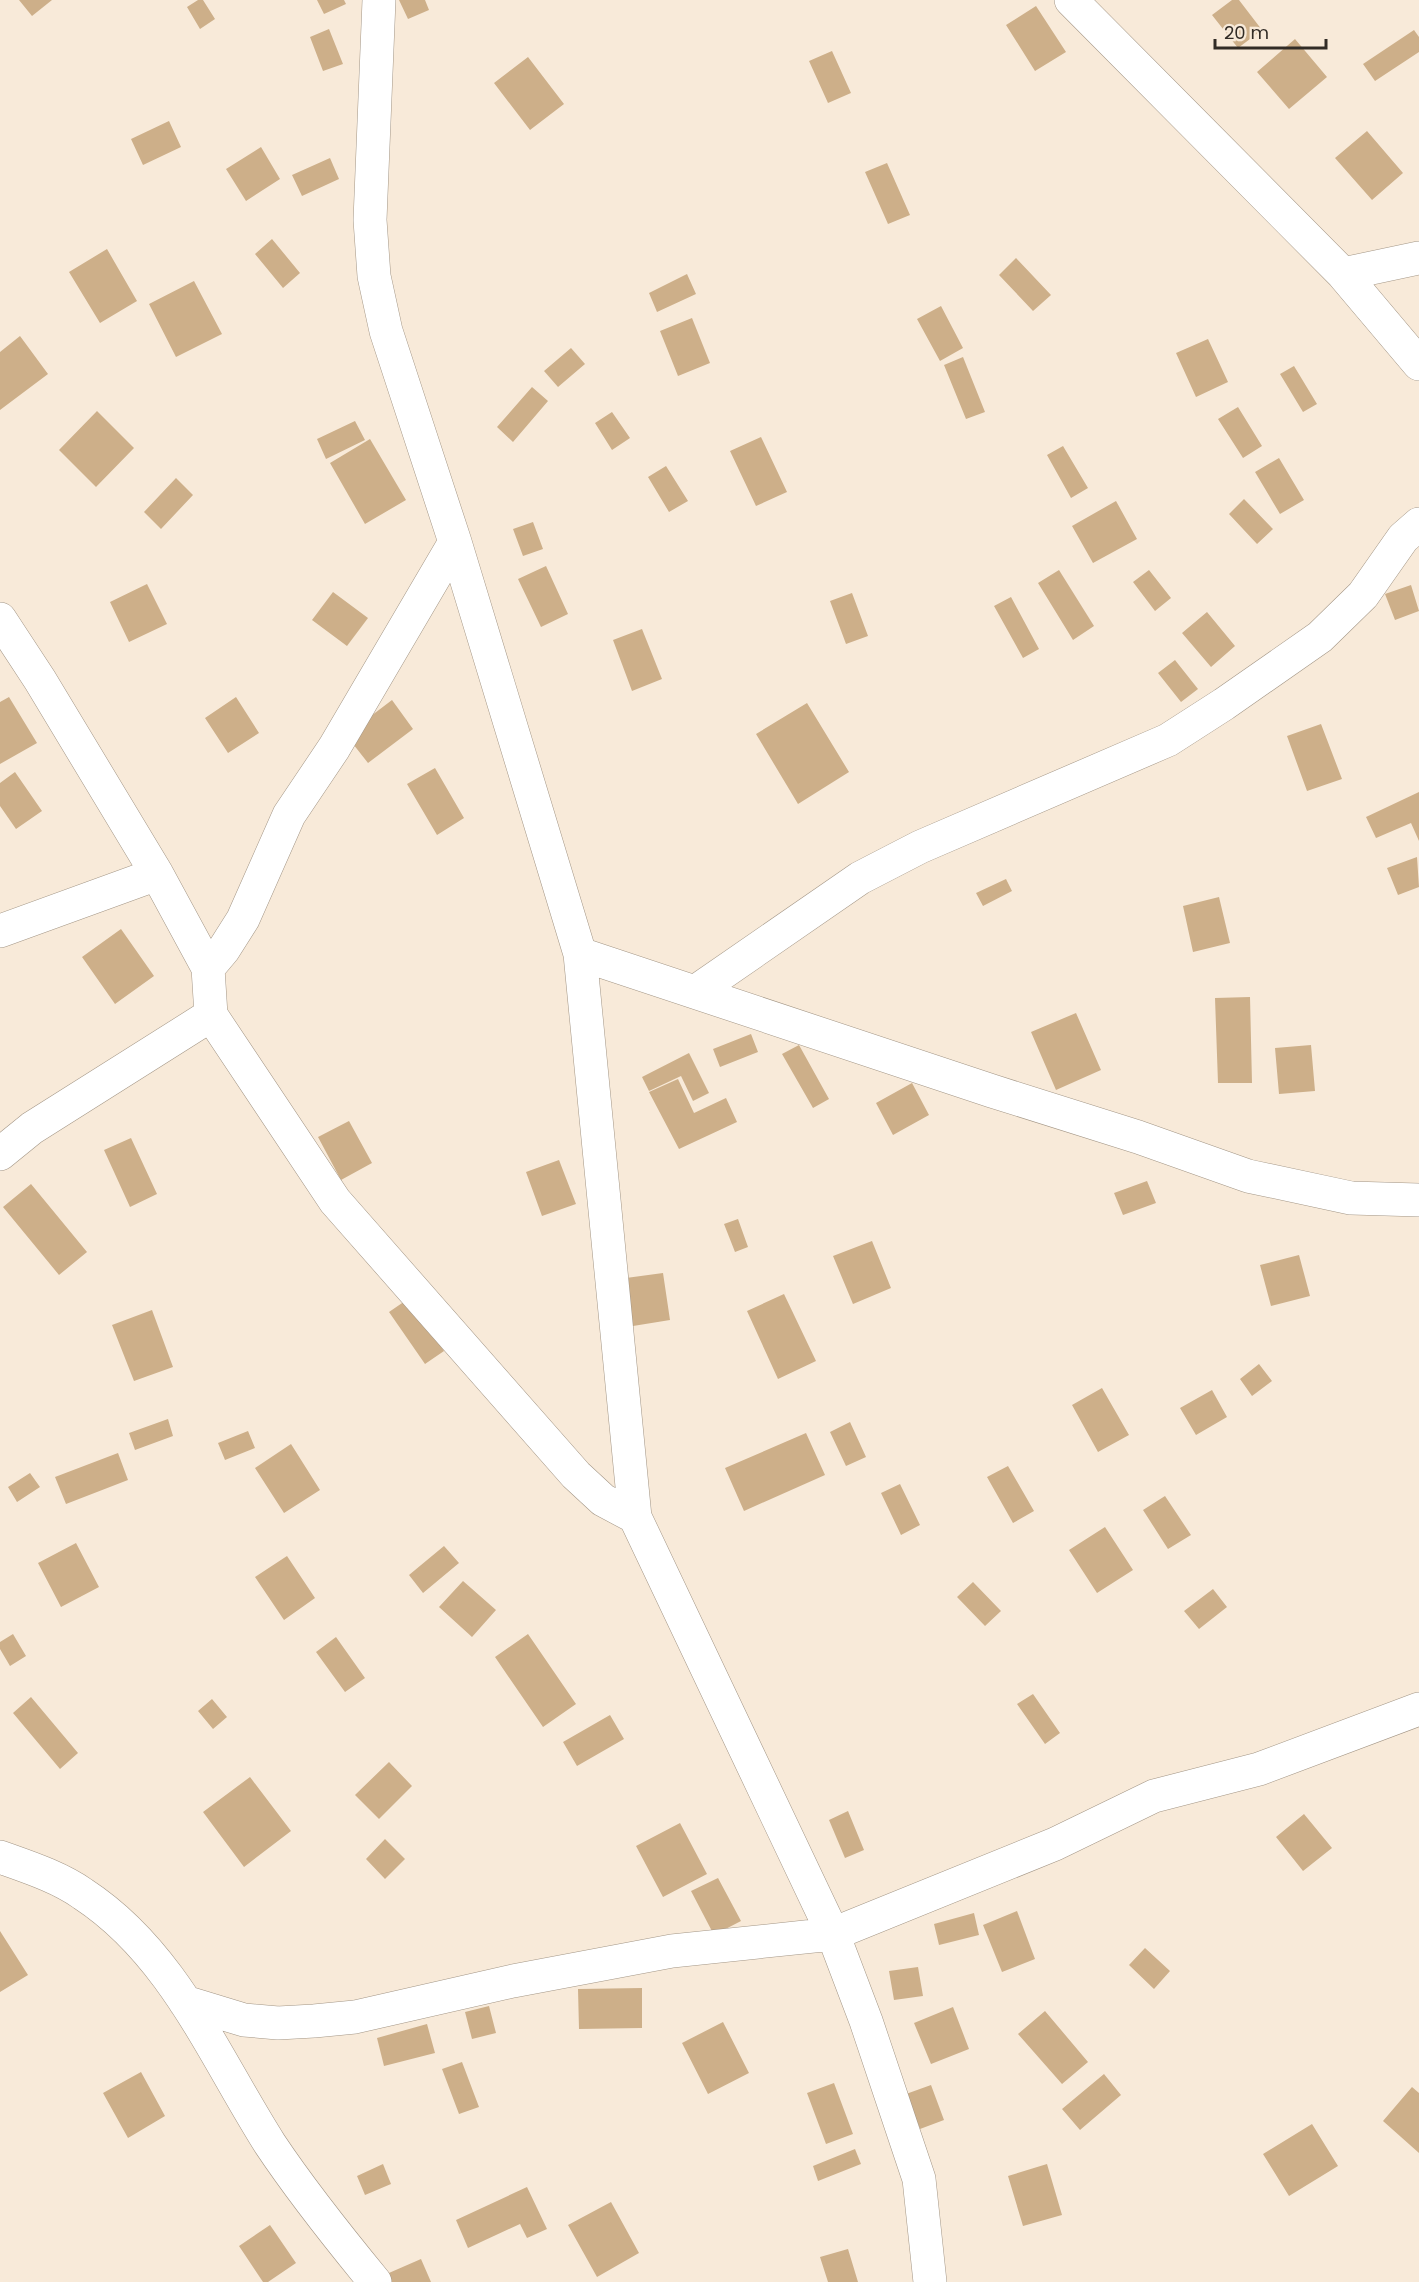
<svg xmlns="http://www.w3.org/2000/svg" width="1419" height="2282" font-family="Poppins,sans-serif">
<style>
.building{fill:#cdaf89}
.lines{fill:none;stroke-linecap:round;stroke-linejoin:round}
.street-casing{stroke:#a39686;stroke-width:34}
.street{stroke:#fff;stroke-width:33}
</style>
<rect width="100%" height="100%" fill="#f8ead9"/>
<path class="building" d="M19 0H52L32 16Z
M198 0H203L215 19 200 29 187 7Z
M317 0H344L346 4 324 14Z
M399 0H425L429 10 408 19Z
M1232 0H1239L1262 30 1238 48 1212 15Z
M1036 6 1066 52 1035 71 1006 25Z
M329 29 343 64 323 71 310 37Z
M1414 30 1419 37V52L1375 81 1363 64Z
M1295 39 1327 77 1289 109 1257 72Z
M832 51 851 93 828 103 809 61Z
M528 57 564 104 530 130 494 83Z
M169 121 181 147 143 165 131 139Z
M1367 131 1403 173 1372 200 1335 158Z
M261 147 280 179 246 201 226 169Z
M330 158 339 179 302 196 292 175Z
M887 163 910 215 888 224 865 172Z
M272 239 300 273 283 288 255 254Z
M107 249 137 301 100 323 69 272Z
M1016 258 1051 295 1033 311 999 275Z
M687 274 696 294 657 312 649 293Z
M194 281 222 334 176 357 149 304Z
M941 306 963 348 940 361 917 319Z
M692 318 710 363 678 376 660 331Z
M20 336 48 374 0 410V352Z
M1208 339 1228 382 1196 397 1176 353Z
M571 348 585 364 558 387 544 371Z
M963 357 985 412 966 419 944 365Z
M1294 366 1317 404 1303 412 1280 374Z
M532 387 548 401 513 442 497 427Z
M1238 407 1262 446 1243 458 1218 419Z
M97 411 134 448 96 487 59 450Z
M612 412 630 438 612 450 595 423Z
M355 421 365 440 326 459 317 439Z
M761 437 787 492 756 506 730 451Z
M370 439 406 500 365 524 330 463Z
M1063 446 1088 488 1071 498 1047 455Z
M1279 458 1304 500 1280 514 1255 472Z
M666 466 688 501 669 512 648 477Z
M176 478 193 495 161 529 144 512Z
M1244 499 1273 529 1257 544 1229 514Z
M1116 501 1137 539 1093 563 1072 526Z
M533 522 543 549 523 556 513 529Z
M546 566 568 614 541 627 518 579Z
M1059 570 1094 626 1073 640 1038 583Z
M1149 570 1171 598 1155 611 1133 582Z
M147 584 167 624 129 642 110 602Z
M1411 585 1419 611 1395 620 1385 594Z
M333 592 368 618 347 646 312 620Z
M852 593 868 636 846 644 830 601Z
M1011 597 1039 649 1023 658 994 606Z
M1207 612 1235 646 1211 667 1182 633Z
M642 629 662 679 632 691 613 640Z
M1175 660 1198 689 1181 702 1158 673Z
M9 697 37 743 0 764V702Z
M236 697 259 733 228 753 205 718Z
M392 700 413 729 368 763 346 735Z
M807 703 849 772 798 804 756 734Z
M1321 724 1342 779 1307 791 1287 736Z
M435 768 464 818 437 835 407 784Z
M15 772 42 811 16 829 0 806V783Z
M1419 792V841L1411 823 1376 838 1366 817Z
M1417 857 1419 887 1398 895 1387 868Z
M1006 879 1012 891 983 906 976 893Z
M1219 897 1230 943 1193 952 1183 906Z
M121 929 154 976 115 1004 82 957Z
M1250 997 1252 1083H1218L1215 998Z
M1076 1013 1101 1070 1056 1090 1031 1032Z
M751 1034 758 1052 720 1067 713 1049Z
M799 1045 829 1099 813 1108 782 1054Z
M1311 1045 1315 1091 1279 1094 1275 1048Z
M689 1053 709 1093 693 1101 681 1076 649 1091 642 1077Z
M678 1079 694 1113 726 1098 737 1122 679 1149 649 1092Z
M912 1083 929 1115 893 1135 876 1103Z
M349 1121 372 1163 341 1180 318 1137Z
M131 1138 157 1194 130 1207 104 1150Z
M559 1160 576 1204 542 1216 526 1172Z
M1147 1181 1156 1203 1123 1215 1114 1193Z
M31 1184 87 1252 59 1275 3 1207Z
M738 1219 748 1247 735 1252 724 1224Z
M872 1241 891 1288 853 1304 833 1256Z
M1299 1255 1310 1296 1271 1306 1260 1265Z
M663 1273 670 1320 633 1326 626 1278Z
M784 1294 816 1361 778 1379 747 1311Z
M408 1299 444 1351 425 1364 389 1312Z
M152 1310 173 1367 134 1381 112 1325Z
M1259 1364 1272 1381 1252 1396 1240 1379Z
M1102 1388 1129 1435 1098 1452 1072 1405Z
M1212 1390 1227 1417 1196 1435 1180 1408Z
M168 1419 173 1436 135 1450 129 1433Z
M850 1422 866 1457 846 1466 830 1432Z
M248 1431 255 1448 225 1460 218 1443Z
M806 1433 825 1475 744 1511 725 1468Z
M291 1444 320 1490 284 1513 255 1468Z
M118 1453 128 1480 66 1504 55 1477Z
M1008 1466 1034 1511 1013 1523 987 1477Z
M30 1473 40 1487 17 1502 8 1487Z
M900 1484 920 1525 901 1535 881 1493Z
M1165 1496 1191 1535 1168 1549 1143 1510Z
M1105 1527 1133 1570 1097 1593 1069 1550Z
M76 1543 99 1587 61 1607 38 1563Z
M444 1546 459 1563 423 1593 409 1575Z
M287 1556 315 1598 284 1620 255 1577Z
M463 1581 496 1610 472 1637 439 1607Z
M973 1582 1001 1611 985 1626 957 1597Z
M1213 1589 1227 1607 1199 1629 1184 1611Z
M13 1634 26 1656 10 1666 0 1649V1642Z
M528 1634 576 1704 543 1727 495 1657Z
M336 1637 365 1678 345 1692 316 1652Z
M1033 1694 1060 1733 1045 1744 1017 1704Z
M31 1697 78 1753 60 1769 13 1713Z
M212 1699 227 1717 213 1729 198 1711Z
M610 1715 624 1739 577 1766 563 1742Z
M389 1762 412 1786 379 1819 355 1795Z
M250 1777 291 1831 244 1867 203 1812Z
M848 1811 864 1850 845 1858 829 1820Z
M1304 1814 1332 1848 1303 1871 1276 1837Z
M680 1823 707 1874 663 1897 636 1846Z
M385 1839 405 1859 385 1879 366 1859Z
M718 1878 741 1921 714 1935 691 1891Z
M1017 1911 1035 1959 1002 1972 983 1925Z
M974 1913 979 1935 939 1945 934 1924Z
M0 1931 28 1975 0 1992Z
M1145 1948 1170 1971 1154 1989 1129 1965Z
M918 1967 923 1996 894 2000 889 1971Z
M642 1988V2028L579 2029 578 1989Z
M489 2006 496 2033 472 2039 465 2012Z
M953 2007 969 2049 931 2064 914 2023Z
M1045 2011 1088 2062 1062 2084 1018 2034Z
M723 2022 749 2073 708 2094 682 2043Z
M427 2024 435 2053 384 2066 377 2038Z
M462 2062 479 2107 459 2114 442 2069Z
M141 2072 165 2116 128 2138 103 2093Z
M1104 2074 1121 2095 1080 2130 1062 2109Z
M834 2083 853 2134 826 2144 807 2093Z
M931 2085 944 2120 920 2129 906 2094Z
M1412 2087 1419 2093V2153L1383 2121Z
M1312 2124 1338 2166 1289 2196 1263 2154Z
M855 2149 861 2164 818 2181 813 2166Z
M383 2164 391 2184 365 2195 357 2176Z
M1047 2164 1062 2215 1023 2226 1008 2176Z
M527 2187 547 2229 527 2238 520 2224 468 2248 456 2220Z
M611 2202 639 2253 597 2277 568 2225Z
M270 2225 296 2263 268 2282H263L239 2246Z
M848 2249 858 2282H828L820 2257Z
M421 2259 431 2282H384L382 2276Z"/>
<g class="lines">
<defs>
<path id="street" d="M379 0 370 220 374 276 386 331 455 542 580 954 635 1517
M1071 0 1343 274 1419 364
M1343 274 1419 258
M0 619 40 680 157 874 208 968 211 1015 335 1201 576 1475 603 1500 635 1517 833 1934 866 2021 919 2179 930 2282
M0 931 157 874
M580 954 992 1091 1138 1137 1248 1176 1351 1198 1419 1200
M208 968 224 949 243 919 289 815 334 748 455 542
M695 992 860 878 920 847 1168 740 1224 704 1320 637 1363 595 1403 538 1419 524
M0 1154 32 1128 211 1015
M0 1857C28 1867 59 1877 83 1894 173 1953 214 2056 270 2144 302 2192 338 2237 375 2282
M185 2002 244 2020 278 2023 314 2021 355 2017 513 1981 672 1951 833 1934 1055 1844 1154 1796 1259 1769 1419 1709"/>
</defs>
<use href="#street" class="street-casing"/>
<use href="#street" class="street"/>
</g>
<path d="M1215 39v9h111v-9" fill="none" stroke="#322c26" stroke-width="3"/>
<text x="1224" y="39" font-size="18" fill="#322c26" stroke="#f8ead9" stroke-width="4.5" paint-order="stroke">20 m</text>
</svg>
